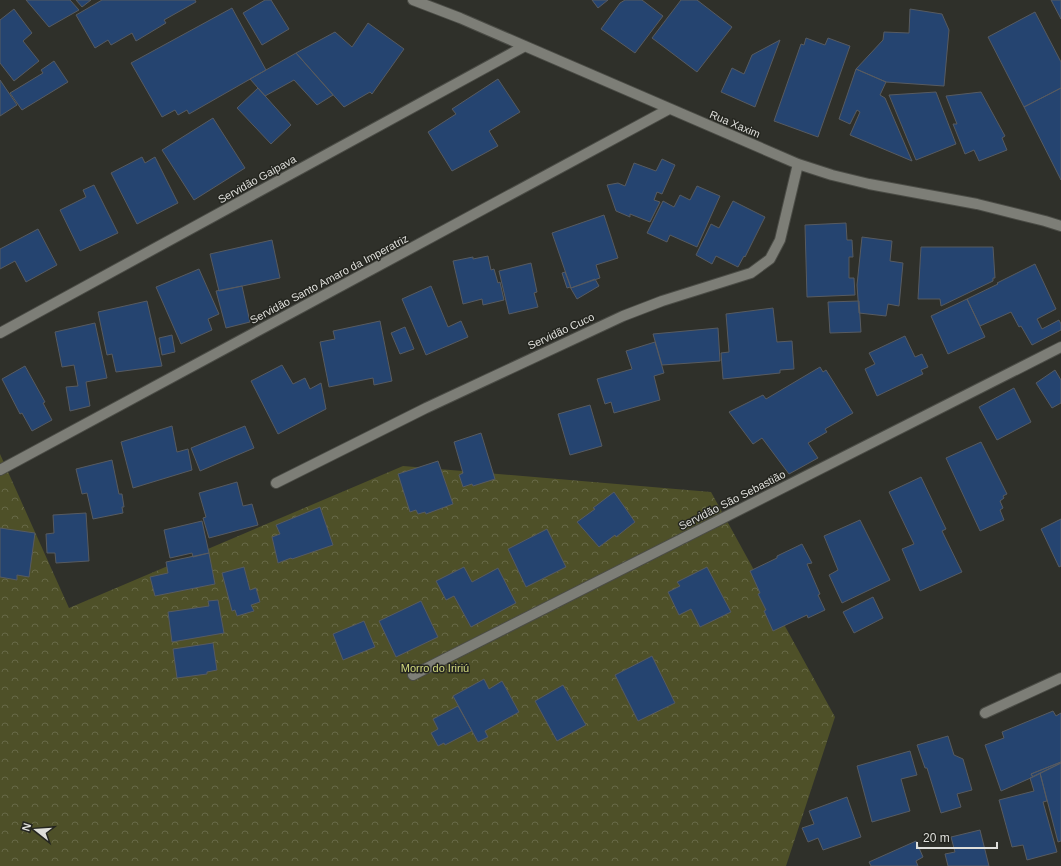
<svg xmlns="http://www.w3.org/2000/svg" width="1061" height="866" font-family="Helvetica,sans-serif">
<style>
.forest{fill:url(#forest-crowns)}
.building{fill:#254470;stroke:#575b61}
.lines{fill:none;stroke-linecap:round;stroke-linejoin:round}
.minor-casing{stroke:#4b4c46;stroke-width:12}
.minor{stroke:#7d7e77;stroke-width:10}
.labels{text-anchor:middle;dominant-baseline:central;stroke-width:3;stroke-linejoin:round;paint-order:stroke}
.street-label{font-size:11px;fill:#dfdfdb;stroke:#252620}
.park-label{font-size:11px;fill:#d1d87d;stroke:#252620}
</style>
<defs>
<pattern id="forest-crowns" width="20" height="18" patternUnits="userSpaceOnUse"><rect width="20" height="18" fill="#4e5028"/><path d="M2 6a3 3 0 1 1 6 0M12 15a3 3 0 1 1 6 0" fill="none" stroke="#676947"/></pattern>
</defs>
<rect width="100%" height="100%" fill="#2f302a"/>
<path class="forest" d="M0 454 69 608 403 466 711 492 835 717 786 866H0Z"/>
<path class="building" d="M26 0H70L79 10 49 27Z
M76 0H91L82 7Z
M102 0H195L196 2 164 20 166 23 136 41 132 33 111 45 108 40 95 48 76 15Z
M265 0H271L289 29 262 45 243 13Z
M592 0H608L598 8Z
M625 0H642L663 16 635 53 601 29 620 3Z
M681 0H697L732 27 697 72 652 38Z
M1051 0H1061V19Z
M232 8 266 70 189 114 187 110 178 115 175 110 162 117 131 63Z
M14 9 32 33 23 41 39 61 14 81 0 63V20Z
M910 9 942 14 949 30 944 86 886 82 856 69 883 40 884 32 909 33Z
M1035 12 1061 62V88L1024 107 988 37Z
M368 23 404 49 372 94 370 92 344 107 296 53 335 32 352 47Z
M806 38 825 45 828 38 850 46 818 137 774 121 801 44 804 45Z
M780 40 755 107 721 92 732 68 744 74 752 55Z
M296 53 333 95 317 105 294 80 265 96 250 79Z
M54 61 68 82 22 110 10 93 43 73 41 70Z
M856 69 886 82 880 95 885 98 912 161 850 135 860 112 857 110 850 124 839 119Z
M498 79 520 112 489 131 498 146 452 171 428 132 456 114 452 109Z
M0 80 17 105 0 116Z
M258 88 291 125 271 144 237 108Z
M1061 88V180L1024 107Z
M936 92 956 144 916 160 889 95Z
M981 92 1005 136 1002 138 1007 150 979 161 974 150 965 154 953 124H957L946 96Z
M213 118 245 168 194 200 162 150Z
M142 157 145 163 155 157 178 203 137 224 111 173Z
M662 159 675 165 662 194 657 192 654 200 660 202 650 222 630 214V217L616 211 607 185 618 183 625 186 634 163 656 171Z
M94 185 118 233 80 251 60 210 86 197 83 190Z
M697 186 720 196 697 247 670 235 667 242 647 233 663 201 674 207 680 195 690 200Z
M733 201 765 217 745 257 744 256 738 267 716 256 712 264 696 255 711 224 719 228Z
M604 215 618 258 596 265 600 278 571 288 552 233Z
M846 223 847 240H852L853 257H849V278H854L855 295 807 297 805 225Z
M38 229 57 265 26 282 15 261 0 269V249Z
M862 237 892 241 890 261 903 263 899 306 888 304 886 316 859 313 857 285Z
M272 240 280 278 219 291 210 254Z
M921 247H993L995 278H993V281L941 306 940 299H918Z
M488 256 491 270 494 269 498 283 500 282 504 300 483 305 482 299 463 304 453 261 473 257V259Z
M531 263 537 292 534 293 538 307 509 314 499 271Z
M1035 264 1056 309 1037 319 1042 329 1059 320 1061 324V330L1032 345 1021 326 1019 327 1011 312 980 326 967 299 998 284 997 283Z
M199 269 219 314 208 319 212 330 181 344 156 287Z
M565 272 571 288 595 279 599 286 577 299 570 287 567 288 562 273Z
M242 286 250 322 226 328 216 291Z
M431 286 448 327 461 321 468 337 426 355 402 299Z
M967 299 985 337 948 354 931 316Z
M147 301 162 366 116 372 112 354 107 355 98 312Z
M859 301 861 332 830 333 828 302Z
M773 308 777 342 792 341 794 369 780 370V373L723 379 721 353 729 352 726 314Z
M380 321 392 381 374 385 373 378 329 387 320 342 335 339 333 331Z
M95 323 107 378 86 382 90 406 70 411 66 387 78 386 74 365 62 367 55 332Z
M405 327 414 349 400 354 391 333Z
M718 328 720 361 662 365 653 334Z
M172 335 175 352 162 355 159 338Z
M905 336 915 357 922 354 928 367 921 370 923 374 877 396 865 369 875 364 869 353Z
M655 342 664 373 654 376 660 400 614 413 611 402 605 404 597 379 632 369 626 351Z
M282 365 293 384 305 378 310 389 321 383 326 409 278 434 251 381Z
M25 366 45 402 43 403 52 420 32 431 22 413 20 414 2 379Z
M820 367 823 372 826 370 853 413 825 429 827 432 808 443 818 458 789 474 762 438 753 444 729 412 763 395 766 399Z
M1055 370 1061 380V403L1052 408 1036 383Z
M1014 388 1031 422 997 440 979 407Z
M590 405 602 446 570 455 558 414Z
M172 426 177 452 188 449 192 470 133 488 121 442Z
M245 426 254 448 200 471 191 448Z
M481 433 495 479 473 486 472 484 463 487 459 475 463 473 454 442Z
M981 442 1007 494 1003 496 1004 498 1000 501 1003 508 1000 510 1004 520 980 531 946 458Z
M112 460 119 494H122L124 507H122L123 513 93 519 87 493 82 494 76 469Z
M438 461 453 504 426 514 425 512 418 514 416 510 410 512 398 474Z
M921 477 946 529 942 531 962 572 920 591 902 549 914 544 889 492Z
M237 482 243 506 252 504 258 525 209 538 203 518 206 517 199 493Z
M614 492 635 522 616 537 615 535 599 547 577 522 595 509 593 508Z
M320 507 333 545 292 559 291 558 278 563 272 537 280 534 276 525Z
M86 513 89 561 56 563 55 553H47L46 534 54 533 53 515Z
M1061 519V566L1059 567 1041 529Z
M860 520 890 580 842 603 829 575 838 570 824 536Z
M202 521 209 553 193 557 192 553 170 558 164 530Z
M0 528 35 533 29 577 17 575V580L0 577Z
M547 529 566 567 526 587 508 549Z
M802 544 812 563 807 564 820 594 818 595 825 610 808 618 807 615 773 631 764 611 766 610 758 594 760 593 750 571 777 558V556Z
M209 553 215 584 155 596 150 577 168 573 166 562Z
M244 567 250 590 256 588 260 602 251 605 254 611 237 616 235 610 232 611 222 573Z
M464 567 472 582 498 568 516 603 471 627 454 596 446 600 436 581Z
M707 567 731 612 700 627 691 609 679 615 668 592 680 586 677 582Z
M873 597 883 618 854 633 843 612Z
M218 600 224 633 172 642 168 612 209 606 208 601Z
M421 601 438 637 396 657 379 621Z
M364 621 375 647 343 660 333 634Z
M213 643 217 670 207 672V674L177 678 173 649Z
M652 656 675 703 638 721 615 675Z
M484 679 489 689 502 681 519 712 485 731 488 737 478 742 453 696Z
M563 685 586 725 557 741 535 701Z
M458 706 472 731 445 745 444 743 438 746 431 733 438 729 433 719Z
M1053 711 1056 716 1061 713V762L1031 774 1033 777 1001 791 985 745 1004 738 1002 732Z
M948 736 954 755 963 759 972 790 957 794 961 807 941 813 927 768H925L917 745Z
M910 751 917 775 901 779 910 811 872 822 857 766Z
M1061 762V763L1033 777 1031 774Z
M1061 763V841L1058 842 1040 773Z
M1040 773 1047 801 1043 802 1057 852 1027 860 1023 845 1012 847 999 800 1034 791 1030 778Z
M847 797 861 837 823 850 818 838 808 842 802 828 814 824 809 811Z
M980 830 989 866H948L945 854 955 852 951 837Z
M916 841 923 857 916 861 918 866H871L869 862Z"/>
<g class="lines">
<defs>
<path id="minor" d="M413 0 460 18 798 164 832 175 869 184 977 204 1045 221 1061 226
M0 333 525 46
M0 470 669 109
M276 483 426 408 623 316 662 301 751 273 770 259 780 240 798 164
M413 675 1061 347
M985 713 1061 678"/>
</defs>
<use href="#minor" class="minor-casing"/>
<use href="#minor" class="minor"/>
</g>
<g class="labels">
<g class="street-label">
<text transform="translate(735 124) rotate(23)">Rua Xaxim</text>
<text transform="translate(257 179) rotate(-29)">Servidão Gaipava</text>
<text transform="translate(329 279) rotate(-28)">Servidão Santo Amaro da Imperatriz</text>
<text transform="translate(561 331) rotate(-25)">Servidão Cuco</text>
<text transform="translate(732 500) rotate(-27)">Servidão São Sebastião</text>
</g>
<g class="park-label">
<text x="435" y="668">Morro do Iririú</text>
</g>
</g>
<g transform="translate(36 830) rotate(287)" stroke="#252620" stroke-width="3" paint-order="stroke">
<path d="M0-3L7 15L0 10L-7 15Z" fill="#dfdfdb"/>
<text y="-6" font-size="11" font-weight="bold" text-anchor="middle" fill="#dfdfdb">N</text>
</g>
<path d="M917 842v6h80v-6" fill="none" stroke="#dfdfdb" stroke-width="2"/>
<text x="923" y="842" font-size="12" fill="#dfdfdb" stroke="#252620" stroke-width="3" paint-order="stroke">20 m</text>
</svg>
